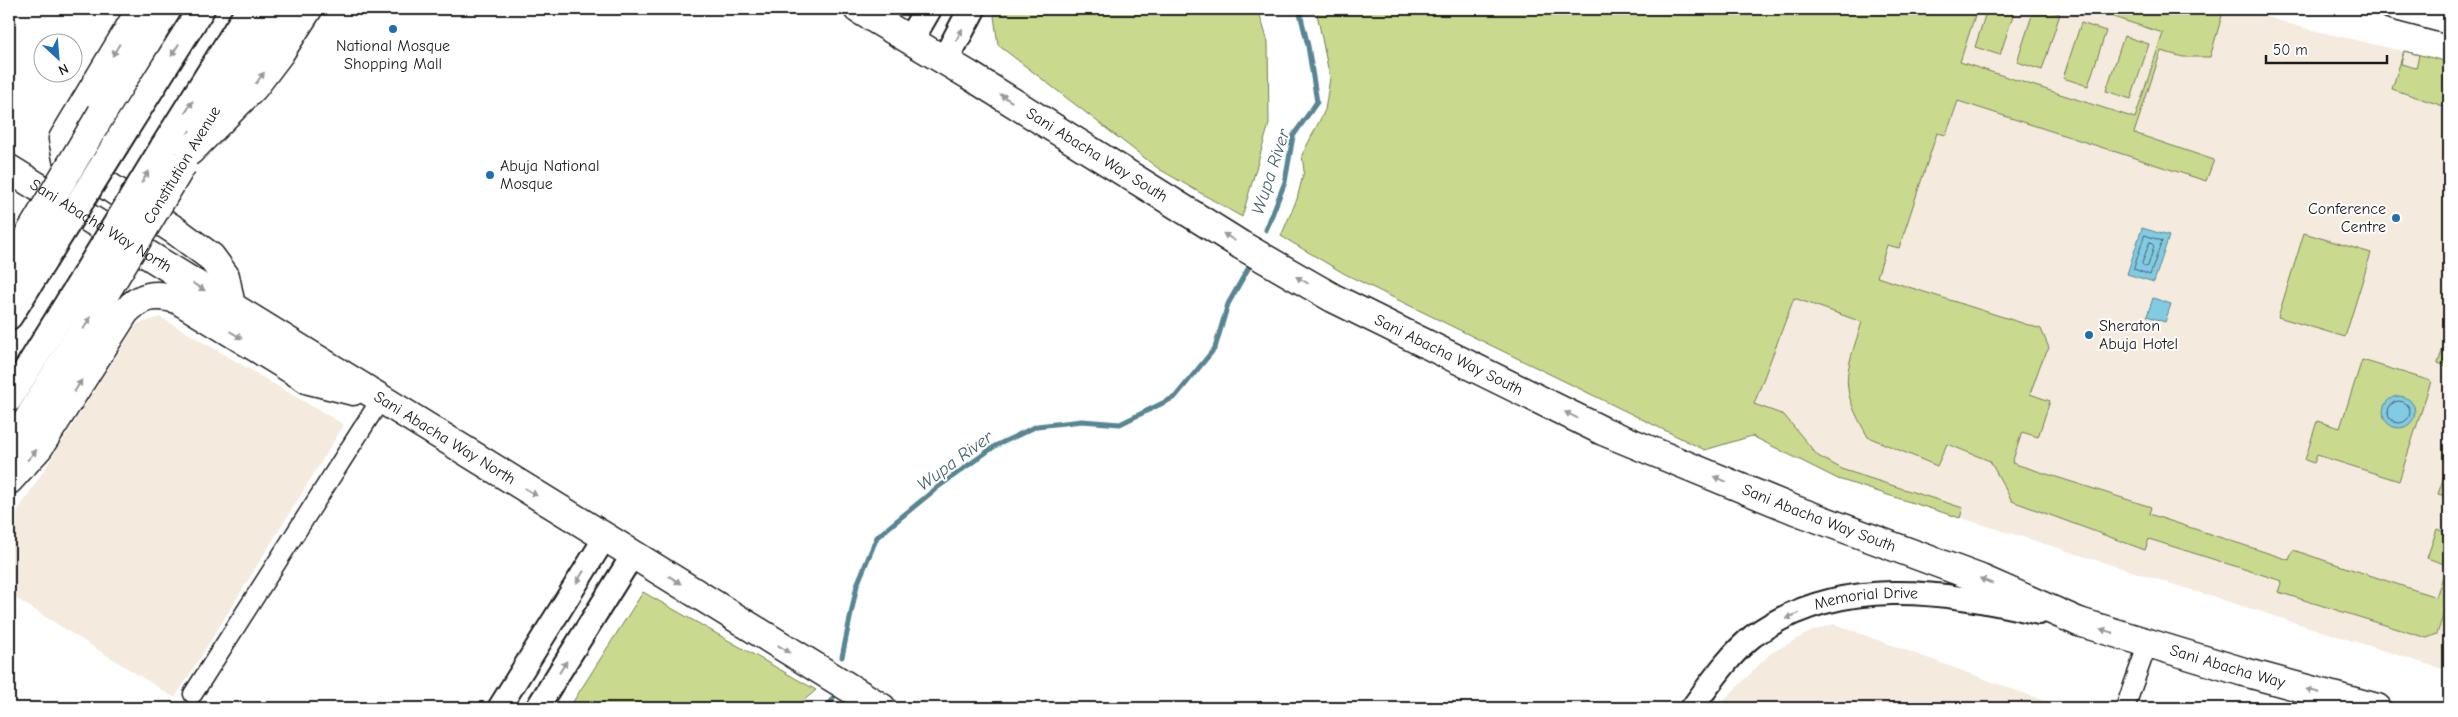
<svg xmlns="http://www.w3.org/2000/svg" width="2458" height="717" font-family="'Comic Neue',sans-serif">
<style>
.built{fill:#f4eadd}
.green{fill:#c9da8e;stroke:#727b55;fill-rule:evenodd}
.water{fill:#82cbe3;stroke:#598593}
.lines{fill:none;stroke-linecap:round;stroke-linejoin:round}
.shore{stroke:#45626c;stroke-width:1}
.stream{stroke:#598593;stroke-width:5}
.minor-casing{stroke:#1c1c1c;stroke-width:21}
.tertiary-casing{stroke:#1c1c1c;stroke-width:26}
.secondary-casing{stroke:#1c1c1c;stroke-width:30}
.primary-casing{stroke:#1c1c1c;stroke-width:31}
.trunk-casing{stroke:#1c1c1c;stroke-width:31}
.motorway-casing{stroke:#1c1c1c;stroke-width:31}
.minor{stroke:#fff;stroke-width:18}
.tertiary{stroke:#fff;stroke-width:22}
.secondary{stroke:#fff;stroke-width:26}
.primary{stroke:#fff;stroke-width:28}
.trunk{stroke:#fff;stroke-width:28}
.motorway{stroke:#fff;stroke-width:28}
.secondary-bridge-casing{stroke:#1c1c1c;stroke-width:30;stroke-linecap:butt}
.primary-bridge-casing{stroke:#1c1c1c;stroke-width:31;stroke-linecap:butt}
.secondary-bridge{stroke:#fff;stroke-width:26}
.primary-bridge{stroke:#fff;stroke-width:28}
.oneway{fill:#999}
.poi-dot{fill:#1f6fb2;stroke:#fff;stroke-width:2}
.labels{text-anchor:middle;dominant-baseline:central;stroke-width:4;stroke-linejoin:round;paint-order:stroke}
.poi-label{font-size:16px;fill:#1c1c1c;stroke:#fff;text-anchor:start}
.street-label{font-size:16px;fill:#1c1c1c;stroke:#fff}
.water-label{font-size:18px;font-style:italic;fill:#45626c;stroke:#fff}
</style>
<rect width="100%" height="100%" fill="#fff"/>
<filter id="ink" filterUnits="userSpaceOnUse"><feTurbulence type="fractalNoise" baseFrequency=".02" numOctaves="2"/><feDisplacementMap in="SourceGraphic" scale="10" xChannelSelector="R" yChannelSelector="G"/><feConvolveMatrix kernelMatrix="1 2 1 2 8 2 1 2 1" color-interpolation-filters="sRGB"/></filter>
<g filter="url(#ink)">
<path class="built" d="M1785 9H2238L2308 29 2449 62V671L1838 479 1752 436 1705 235Z
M160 317 344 425 175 698 9 594V525L137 324Z
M1834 624 2064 708H1716L1771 653 1812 631Z"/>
<path class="green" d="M999 9H1258L1268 42 1269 124 1242 217 1159 169 998 45 994 16Z
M1316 9H1977L1960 62 2135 118 2163 33 2088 9H2224L2210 57H2183L2161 51 2134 133 2214 160 2206 181 1958 101 1946 135 1937 133 1899 248 1887 245 1877 277 2041 329 2049 348 2041 363 2030 394 2050 401 2038 437 2022 432 2012 463 2151 507 2149 514 2289 560 2293 550 2436 597 2447 565 2427 558 2437 529 2449 534V598L2437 634 2427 638 2278 592 2282 581 2149 539 2145 550 2012 501 1990 461 1947 444 1937 466 1868 437C1838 385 1845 376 1862 322L1794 298 1754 404 1784 415 1818 456 1844 470 1963 508 1960 518 1838 479 1752 436 1705 450 1345 274 1281 236 1297 199 1304 171 1302 155 1325 110 1330 78Z
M1987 9H2015L2000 55 1975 47Z
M2034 9H2043L2060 14 2042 70 2017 62Z
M2081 23 2106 31 2088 86 2063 78Z
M2124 36 2149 44 2131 99 2106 91Z
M2404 51 2449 62V108L2392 89ZM2404 51 2419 55 2416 68 2401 64Z
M2304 233 2371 253 2345 337 2278 317Z
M2449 331V367L2438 363Z
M2362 360 2431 381 2399 481 2317 455 2314 463 2305 460 2317 421 2340 428Z
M2446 471 2449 472V497L2438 494Z
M643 592 816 690 795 708H569Z"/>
<path class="water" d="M2142 228 2169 236 2154 282 2127 274Z
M2153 298 2171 304 2165 322 2147 316Z
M2383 412a16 16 0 1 1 32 0a16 16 0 1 1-32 0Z"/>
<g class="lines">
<path class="shore" d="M2145 235 2162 241 2150 275 2134 269Z
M2150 242 2154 246 2148 266 2145 267 2142 264Z
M2388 412a11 11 0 1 1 22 0a11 11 0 1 1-22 0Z"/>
<path class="stream" d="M1266 230 1285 182 1293 136 1317 102 1308 46 1299 9
M842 657 857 585 877 537 938 487 995 446 1037 426 1082 421 1120 424 1175 397 1215 348 1228 304 1249 267
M826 708 833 698"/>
<defs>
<path id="minor" d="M2388 9 2449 25
M193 694 381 399
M2125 708 2148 643"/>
<g id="tertiary">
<path d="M499 708 606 536"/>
<path d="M537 708 634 553"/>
<path id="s1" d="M1692 708C1710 684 1729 655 1753 636 1839 574 1943 591 2039 613"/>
</g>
<path id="secondary" d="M910 40 928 9
M945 60 972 9
M126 128 201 9
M163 148 250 9
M9 316 44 260
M9 399 83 279"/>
<path id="primary" d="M102 113 167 9
M204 130 280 9
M9 268 20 250
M9 451 107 290"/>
<g id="trunk">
<path d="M141 9 63 139 67 159 176 231 211 257 225 276 231 306"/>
<path id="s2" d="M858 9 969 75 1241 245 1333 298 1603 431 1795 510 1981 579 2079 622"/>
<path d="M190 151 254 87 279 54 308 9"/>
<path id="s3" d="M9 169 882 708"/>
<path d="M9 480 39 447 125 312C141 295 155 293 177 299L309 380 353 391"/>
</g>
<g id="motorway">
<path id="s4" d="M2079 622 2244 672 2377 708"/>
</g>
</defs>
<use href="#minor" class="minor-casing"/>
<use href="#tertiary" class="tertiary-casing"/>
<use href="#secondary" class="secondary-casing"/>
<use href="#primary" class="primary-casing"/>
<use href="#trunk" class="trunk-casing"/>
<use href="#motorway" class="motorway-casing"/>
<use href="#minor" class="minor"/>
<use href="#tertiary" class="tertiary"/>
<use href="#secondary" class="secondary"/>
<use href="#primary" class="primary"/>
<use href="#trunk" class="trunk"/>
<use href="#motorway" class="motorway"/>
<defs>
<path id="secondary-bridge" d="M44 260 126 128
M83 279 163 148"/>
<path id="primary-bridge" d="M20 250 102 113
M107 290 182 165"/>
</defs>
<use href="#secondary-bridge" class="secondary-bridge-casing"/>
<use href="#primary-bridge" class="primary-bridge-casing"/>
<use href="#secondary-bridge" class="secondary-bridge"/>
<use href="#primary-bridge" class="primary-bridge"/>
</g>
<defs><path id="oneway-solid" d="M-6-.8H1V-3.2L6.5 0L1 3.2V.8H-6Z" transform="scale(1.25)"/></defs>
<g class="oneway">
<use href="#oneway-solid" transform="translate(959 35) rotate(-62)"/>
<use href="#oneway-solid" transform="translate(116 50) rotate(121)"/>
<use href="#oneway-solid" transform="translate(175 50) rotate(122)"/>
<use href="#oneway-solid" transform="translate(260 78) rotate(-53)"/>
<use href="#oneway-solid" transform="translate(1006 98) rotate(-147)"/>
<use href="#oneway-solid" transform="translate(189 107) rotate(-58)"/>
<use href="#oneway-solid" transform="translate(145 177) rotate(-59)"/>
<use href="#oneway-solid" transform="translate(1229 237) rotate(-148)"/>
<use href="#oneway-solid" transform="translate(1302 280) rotate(-150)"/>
<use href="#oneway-solid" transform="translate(199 287) rotate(31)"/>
<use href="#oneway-solid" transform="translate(87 323) rotate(-59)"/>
<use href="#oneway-solid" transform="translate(236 335) rotate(31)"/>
<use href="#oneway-solid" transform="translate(78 386) rotate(-58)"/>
<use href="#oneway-solid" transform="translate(1571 415) rotate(-154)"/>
<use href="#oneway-solid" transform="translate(32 455) rotate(-49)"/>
<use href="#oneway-solid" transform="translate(1720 479) rotate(-158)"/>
<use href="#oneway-solid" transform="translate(531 492) rotate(31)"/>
<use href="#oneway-solid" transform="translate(580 577) rotate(122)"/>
<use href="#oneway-solid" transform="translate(675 580) rotate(33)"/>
<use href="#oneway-solid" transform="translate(1986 581) rotate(-157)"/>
<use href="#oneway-solid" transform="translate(1792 616) rotate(157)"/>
<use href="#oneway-solid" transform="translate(2107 631) rotate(-163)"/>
<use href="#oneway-solid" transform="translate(784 649) rotate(31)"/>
<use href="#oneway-solid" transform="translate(563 667) rotate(-58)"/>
<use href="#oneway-solid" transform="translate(2313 691) rotate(-165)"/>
</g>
</g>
<g class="poi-dot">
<circle cx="393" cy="29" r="5"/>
<circle cx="490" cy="175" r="5"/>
<circle cx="2396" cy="218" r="5"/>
<circle cx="2089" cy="335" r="5"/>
</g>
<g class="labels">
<g class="poi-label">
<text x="393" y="46" text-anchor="middle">National Mosque<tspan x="393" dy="18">Shopping Mall</tspan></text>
<text x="500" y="166">Abuja National<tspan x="500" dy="18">Mosque</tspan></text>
<text x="2386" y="209" text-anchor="end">Conference<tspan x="2386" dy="18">Centre</tspan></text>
<text x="2099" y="326">Sheraton<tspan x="2099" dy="18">Abuja Hotel</tspan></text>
</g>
<g class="street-label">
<text stroke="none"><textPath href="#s2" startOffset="280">Sani Abacha Way South</textPath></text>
<text transform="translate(182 165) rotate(-59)">Constitution Avenue</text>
<text stroke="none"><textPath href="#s3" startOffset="108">Sani Abacha Way North</textPath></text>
<text stroke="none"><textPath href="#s2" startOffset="685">Sani Abacha Way South</textPath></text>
<text stroke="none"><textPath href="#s3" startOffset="512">Sani Abacha Way North</textPath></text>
<text stroke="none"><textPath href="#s2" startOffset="1090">Sani Abacha Way South</textPath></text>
<text stroke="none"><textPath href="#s1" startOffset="216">Memorial Drive</textPath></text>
<text stroke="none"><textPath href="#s4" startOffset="155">Sani Abacha Way</textPath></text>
</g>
<g class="water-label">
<text transform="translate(1271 172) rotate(-72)">Wupa River</text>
<text transform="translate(955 461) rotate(-36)">Wupa River</text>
</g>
</g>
<rect width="2458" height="717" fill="none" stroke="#fff" stroke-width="30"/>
<rect x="15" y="15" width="2428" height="687" fill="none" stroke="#1c1c1c" stroke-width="2" filter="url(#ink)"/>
<g transform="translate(58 58) rotate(154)"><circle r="24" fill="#ffffff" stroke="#a4a4a4"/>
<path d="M0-4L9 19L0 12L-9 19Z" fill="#1f6fb2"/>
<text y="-8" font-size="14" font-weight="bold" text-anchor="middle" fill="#1c1c1c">N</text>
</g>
<path d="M2266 55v8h121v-8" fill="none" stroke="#1c1c1c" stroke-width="2.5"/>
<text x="2273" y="55" font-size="15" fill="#1c1c1c" stroke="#ffffff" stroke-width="4" paint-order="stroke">50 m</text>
</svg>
